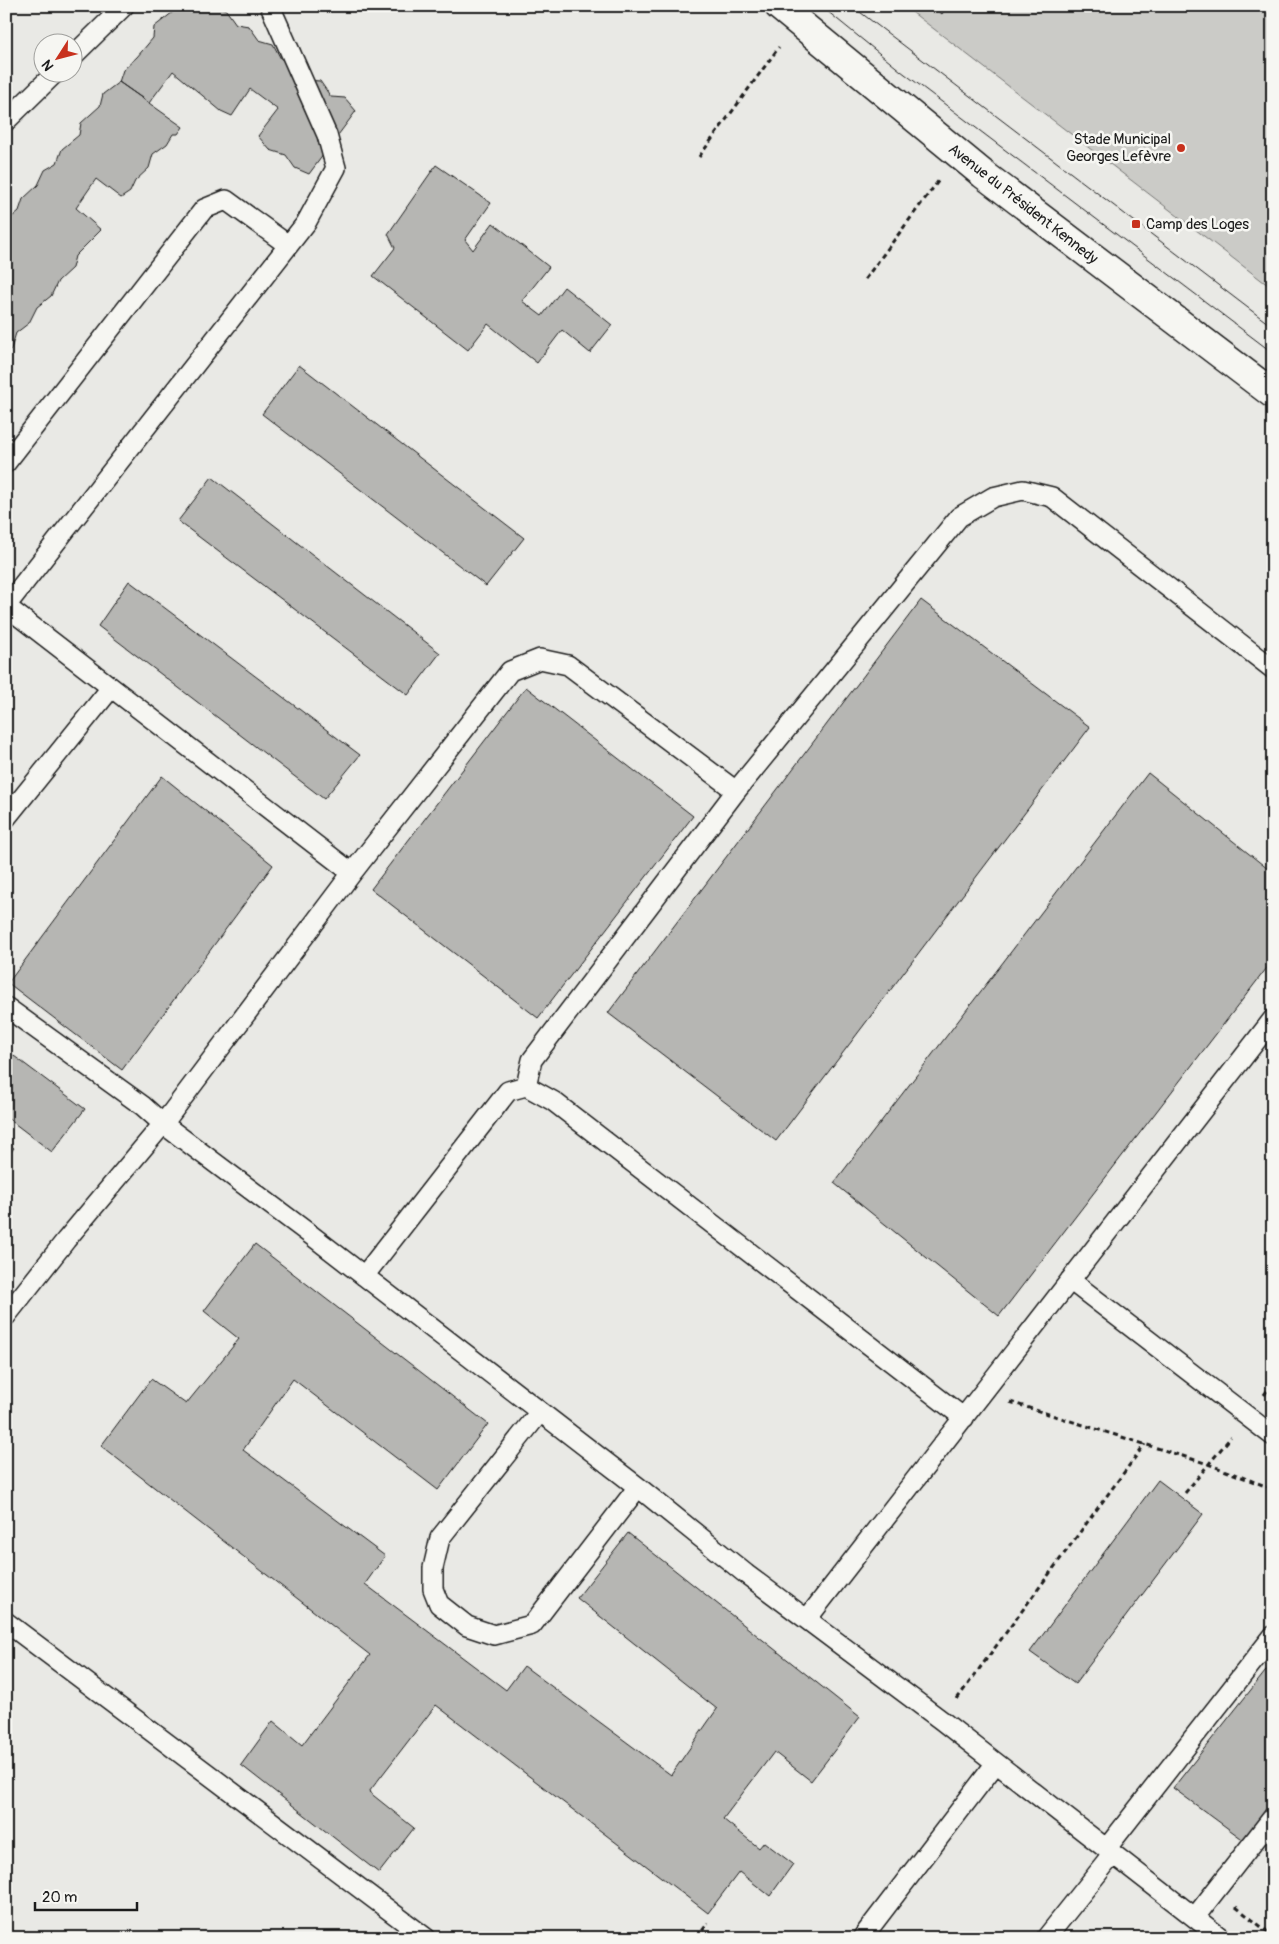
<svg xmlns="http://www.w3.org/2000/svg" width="1279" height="1944" font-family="Pangolin,sans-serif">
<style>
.green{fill:#cbcbc7;stroke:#747472}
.building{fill:#b6b6b3;stroke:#1c1c1c}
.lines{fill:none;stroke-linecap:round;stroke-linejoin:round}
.lane-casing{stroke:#1c1c1c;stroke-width:22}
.street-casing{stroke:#1c1c1c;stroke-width:31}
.path{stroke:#1c1c1c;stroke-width:3;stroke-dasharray:5 4;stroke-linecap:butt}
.lane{stroke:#f6f6f2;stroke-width:19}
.street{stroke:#f6f6f2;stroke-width:28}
.tram{stroke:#1c1c1c;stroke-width:1}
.poi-dot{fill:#c8321e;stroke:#f6f6f2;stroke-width:2}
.labels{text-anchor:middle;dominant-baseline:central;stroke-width:5;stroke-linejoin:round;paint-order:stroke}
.poi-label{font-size:15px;fill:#1c1c1c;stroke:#f6f6f2;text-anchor:end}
.street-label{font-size:15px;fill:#1c1c1c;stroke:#f6f6f2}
</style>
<rect width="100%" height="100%" fill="#e9e9e5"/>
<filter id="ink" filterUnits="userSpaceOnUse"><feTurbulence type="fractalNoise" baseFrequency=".02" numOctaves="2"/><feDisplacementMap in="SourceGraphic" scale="10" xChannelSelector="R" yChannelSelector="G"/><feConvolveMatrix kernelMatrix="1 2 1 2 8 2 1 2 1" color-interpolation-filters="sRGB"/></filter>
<g filter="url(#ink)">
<path class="green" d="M904 6H1273V289Z"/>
<path class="building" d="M174 6H215L226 10 236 24 249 26 259 40 273 44 281 59 295 61 306 80 320 81 331 97 345 98 356 111 309 174 295 168 286 155 270 150 258 136 278 110 250 89 232 116 221 111 173 71 149 103 119 82 123 70 137 57 153 38 154 27 173 12Z
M932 6H947L942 14Z
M119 82 183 127 178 134H173L167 144 153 154 149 168 135 181 130 192 121 198 96 179 76 208 101 230 75 256 72 268 58 281 51 296 37 307 29 323 16 333 11 349 6 354V222L19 211 23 199 38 185 45 170 57 163 62 149 79 135 81 123 100 106 103 94Z
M436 165 491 203 465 240 473 250 493 223 549 267 522 301 542 316 564 287 612 325 590 353 562 330 537 363 488 324 468 350 373 276 395 248 388 234Z
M299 365 524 538 486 586 262 414Z
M212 477 440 653 408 695 178 521Z
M129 581 360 755 324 799 98 626Z
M921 600 1090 727 776 1141 608 1013Z
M526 687 693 816 538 1018 371 889Z
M1148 773 1273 873V960L999 1316 834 1183Z
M162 776 273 865 122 1070 8 983Z
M6 1050 85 1109 52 1152 6 1117Z
M6 1142 14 1148 6 1158Z
M255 1244 488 1424 438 1490 293 1379 243 1450 385 1556 365 1584 506 1690 524 1666 671 1775 717 1709 577 1598 628 1533 860 1717 811 1781 774 1752 723 1819 759 1848 764 1842 793 1864 770 1896 739 1872 708 1913 436 1705 369 1792 414 1828 379 1873 241 1765 273 1721 302 1745 370 1655 101 1446 151 1379 186 1404 239 1339 204 1311Z
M1158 1480 1203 1514 1075 1684 1030 1652Z
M1273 1662V1804L1245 1841 1173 1788Z"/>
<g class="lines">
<defs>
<path id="lane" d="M72 57 124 6
M6 121 56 72
M6 463 204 209 226 200 288 245
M6 606 306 223 336 168 327 135 270 6
M7 607 352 873
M6 818 111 688
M6 1007 143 1106 163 1124 311 1235 638 1487 746 1574 941 1720 1221 1938
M526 1086 532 1060 736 791 959 517 993 497 1023 490 1052 497 1273 669
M364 1276 508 1091 526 1086 553 1101 964 1418
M1070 1280 1273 1436
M6 1316 66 1240 163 1124 352 873 510 671 540 659 568 665 736 791
M540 1412 440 1538 433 1568V1589L439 1604 467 1626 494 1635 532 1625 638 1487
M807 1619 1273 1019
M6 1622 426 1938
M1106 1849 1273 1636
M1195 1917 1273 1817
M862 1938 996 1763
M1046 1938 1113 1854"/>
<path id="street" d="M779 6 983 174 1273 394"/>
</defs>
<use href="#lane" class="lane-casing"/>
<use href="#street" class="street-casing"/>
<path class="path" d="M699 157 779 47
M865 279 939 180
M1264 1395 1273 1383
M1010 1402 1208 1464 1273 1489
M1185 1493 1231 1437
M957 1699 1145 1444
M1236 1907 1273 1936
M697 1938 708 1923"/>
<use href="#lane" class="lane"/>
<use href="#street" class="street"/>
<path class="tram" d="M821 6 901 71 1273 353
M852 6 1273 327"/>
</g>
</g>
<g class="poi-dot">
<circle cx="1181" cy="148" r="5"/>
<rect x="1131" y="219" width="10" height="10" rx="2.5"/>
</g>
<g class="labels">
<g class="poi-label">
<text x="1171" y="139">Stade Municipal<tspan x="1171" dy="17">Georges Lefèvre</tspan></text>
<text x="1146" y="224" text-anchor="start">Camp des Loges</text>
</g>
<g class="street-label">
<text transform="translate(1023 204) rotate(38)">Avenue du Président Kennedy</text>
</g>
</g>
<rect width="1279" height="1944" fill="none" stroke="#f6f6f2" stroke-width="25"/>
<rect x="12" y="12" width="1254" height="1919" fill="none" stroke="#1c1c1c" stroke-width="2" filter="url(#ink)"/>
<g transform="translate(58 58) rotate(234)"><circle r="24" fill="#f6f6f2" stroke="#9f9f9c"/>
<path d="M0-4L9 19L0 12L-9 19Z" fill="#c8321e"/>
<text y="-8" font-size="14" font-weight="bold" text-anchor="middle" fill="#1c1c1c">N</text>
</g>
<path d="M35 1902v8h102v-8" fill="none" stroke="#1c1c1c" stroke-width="2.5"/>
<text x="42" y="1902" font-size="15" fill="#1c1c1c" stroke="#f6f6f2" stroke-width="4" paint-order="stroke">20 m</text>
</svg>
